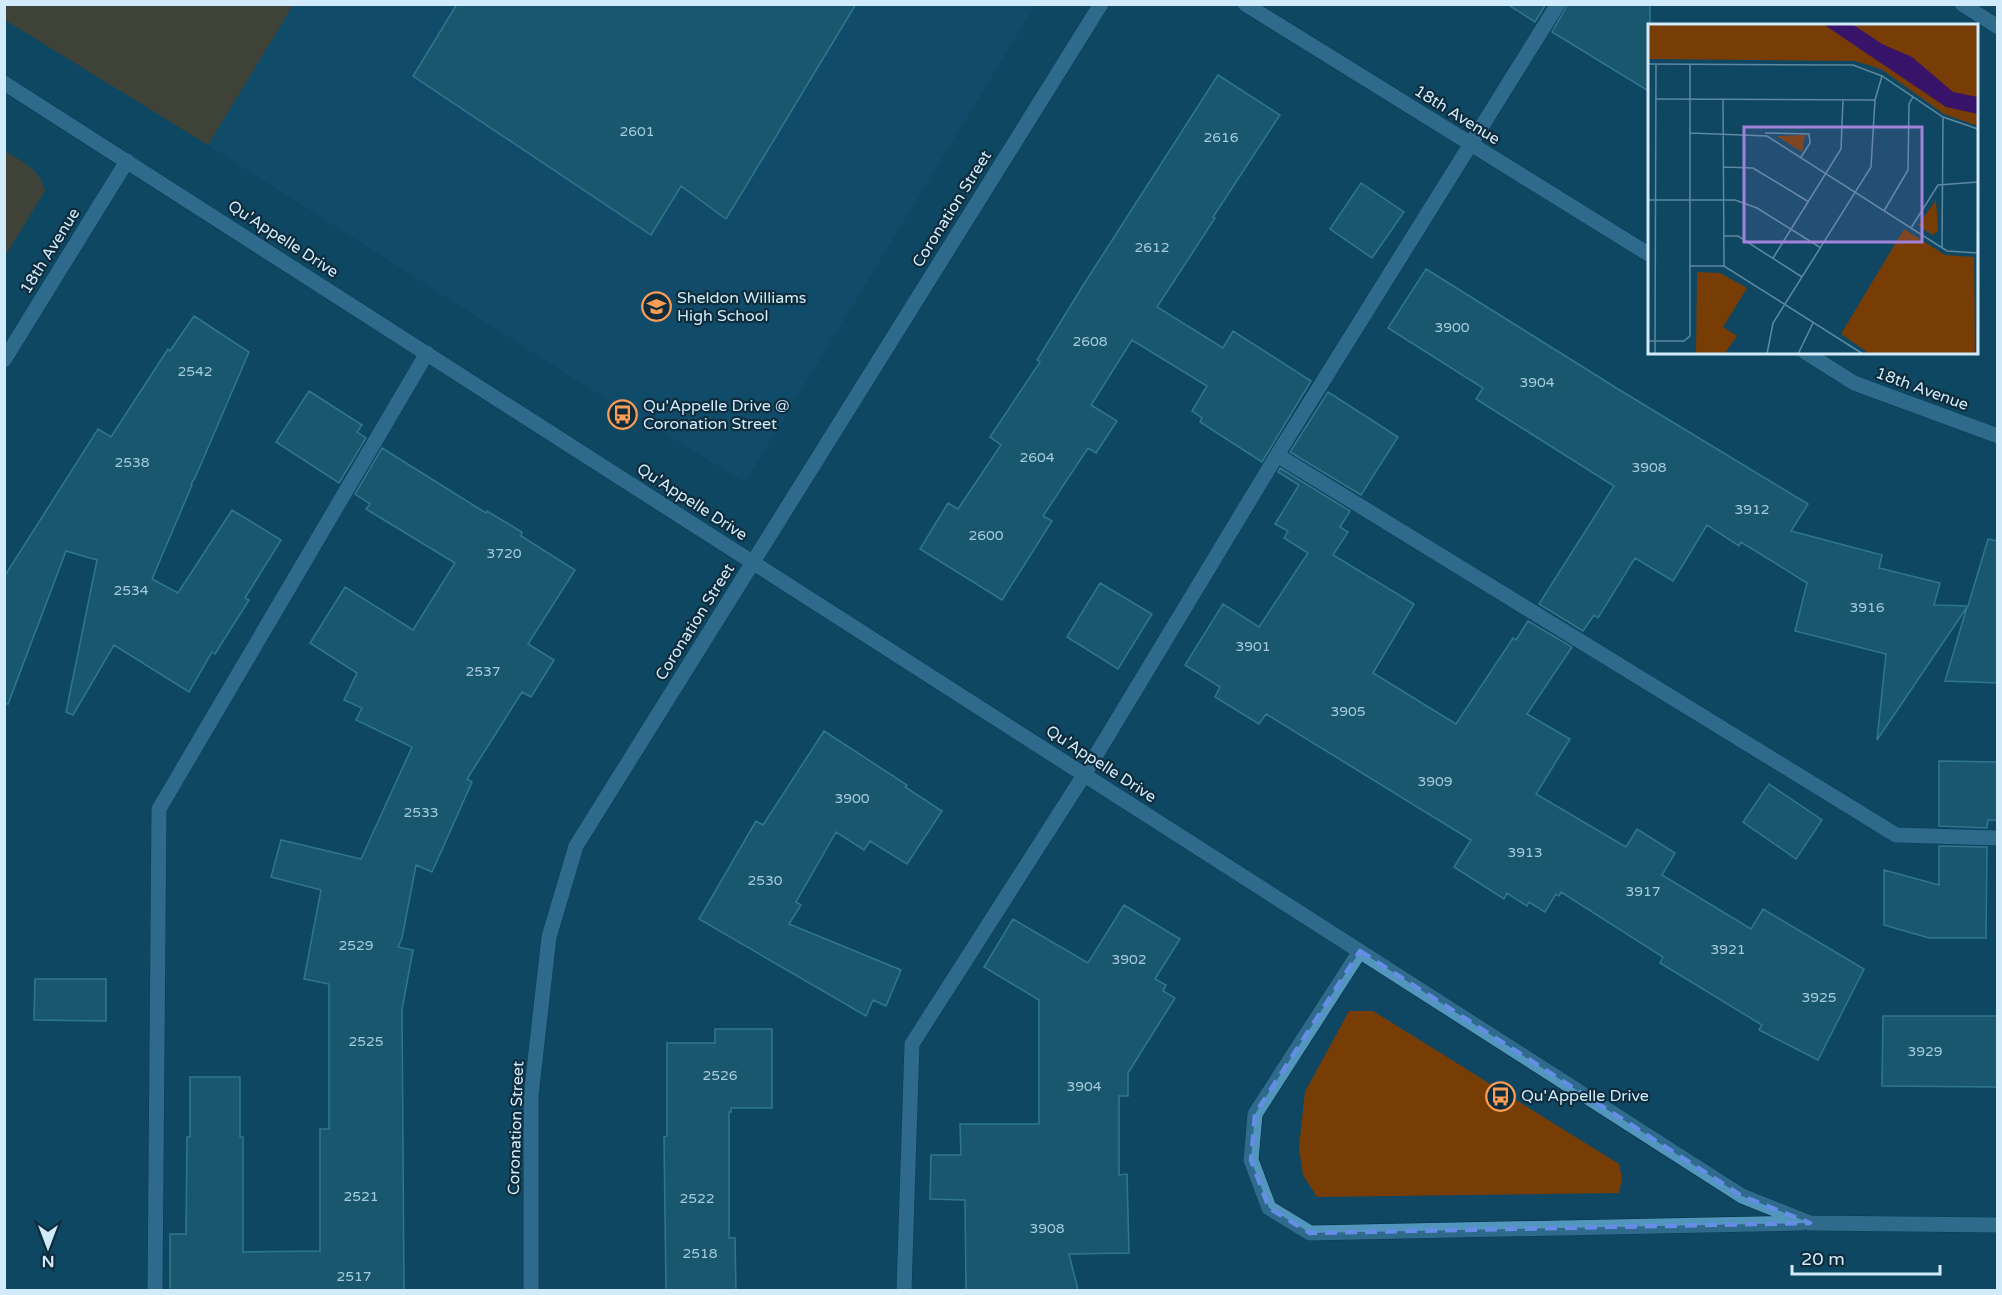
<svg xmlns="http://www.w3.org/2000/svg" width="2002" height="1295" font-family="'Varela Round',sans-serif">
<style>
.built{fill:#135373}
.green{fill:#783d04}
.building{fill:#256b7b;stroke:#56b0c5;stroke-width:1.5}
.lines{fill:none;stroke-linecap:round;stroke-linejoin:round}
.minor-casing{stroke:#052c3f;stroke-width:16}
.minor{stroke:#5296bd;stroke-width:15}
.marked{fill:none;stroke:#658de6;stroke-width:4.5;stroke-dasharray:12 8;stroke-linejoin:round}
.labels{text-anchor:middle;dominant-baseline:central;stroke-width:4.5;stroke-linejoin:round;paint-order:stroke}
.number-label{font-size:14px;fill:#a6cbdc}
.street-label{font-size:16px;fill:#d1ebfc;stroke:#0e2c3b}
.poi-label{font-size:16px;fill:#d1ebfc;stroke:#0e2c3b;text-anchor:start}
.inset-road{fill:none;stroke:#5d89a0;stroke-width:1.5}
.view{fill:#a282da;fill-opacity:0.15;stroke:#a282da;stroke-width:3}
.inset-edge{fill:none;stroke:#d1ebfc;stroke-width:3}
</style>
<rect width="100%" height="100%" fill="#0f4763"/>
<path class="built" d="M293 5H1035L745 482 581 383 208 145Z"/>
<path class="green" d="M4 5 5 4 293 5 208 145 5 20Z
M5 151C22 162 41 169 45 191L5 256Z
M1349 1011H1373L1619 1164 1622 1178 1619 1193 1317 1197 1303 1175 1299 1147 1305 1092Z"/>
<path class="building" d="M457 4H856L726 219 681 186 651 235 413 76Z
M1507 4H1546L1535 22Z
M1568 4H1650V92L1552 32Z
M1218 75 1280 115 1213 217 1215 218 1157 307 1223 348 1233 331 1311 381 1262 462 1200 422 1202 418 1192 411 1207 386 1132 340 1091 405 1117 421 1096 453 1088 448 1043 516 1052 521 1002 600 920 549 948 503 958 509 1001 445 990 437 1040 362 1037 360 1084 284Z
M1361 183 1404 212 1372 258 1330 229Z
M1426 269 1618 389 1808 504 1791 531 1882 555 1879 568 1940 583 1934 605 1968 606 1988 539 1998 541V683L1945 681 1967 607 1877 740 1886 654 1795 631 1807 583 1741 542 1739 546 1707 525 1673 581 1635 558 1598 618 1594 615 1583 631 1539 604 1614 486 1476 399 1483 388 1388 328Z
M194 316 249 352 195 478 191 484 192 485 152 579 178 593 232 510 281 540 245 598 249 600 215 654 212 652 189 692 114 645 73 715 66 712 97 560 66 551 8 704 4 703V577L98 429 111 437 168 349 170 351Z
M309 391 362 425 357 432 366 438 339 483 276 442Z
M1328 392 1398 437 1361 495 1290 452Z
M382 448 486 513 487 511 522 532 521 536 575 570 528 644 554 660 531 697 522 692 467 779 472 782 432 872 416 865 402 938 398 947 413 950 402 1009 404 1290H170V1234H186L187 1137H190V1077H240V1137H243V1252L320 1251V1129H329V984L304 979 321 890 271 877 281 840 361 859 412 747 356 720 362 708 344 700 357 673 310 643 345 587 413 630 455 563 366 509 370 504 355 494Z
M1280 468 1350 511 1340 527 1348 532 1333 555 1414 604 1373 673 1456 724 1513 638 1516 640 1528 621 1572 647 1527 714 1570 739 1536 794 1626 847 1637 829 1675 853 1662 875 1751 929 1763 909 1864 969 1818 1060 1759 1030 1762 1025 1660 963 1663 957 1561 892 1559 896 1556 894 1545 912 1529 902 1527 906 1507 893 1504 899 1454 867 1471 840 1266 714 1259 724 1215 697 1220 687 1185 665 1223 604 1259 627 1308 553 1284 538 1288 531 1275 524 1299 485 1278 472Z
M1100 583 1152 614 1118 669 1067 637Z
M824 731 907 785 905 787 942 811 907 864 870 841 864 850 836 832 796 902 801 905 789 924 901 970 886 1006 873 1000 866 1016 699 919 756 821 763 825Z
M1939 761 1998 762V820H1988L1987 828 1939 826Z
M1769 784 1822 820 1796 859 1743 822Z
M1939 846 1987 847 1986 938H1929L1884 925V870L1939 885Z
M1124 905 1180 939 1155 979 1166 985 1163 991 1175 998 1128 1073V1096H1119V1175L1127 1174 1129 1253 1069 1254 1078 1290H966L965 1200 930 1199 931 1155H961L960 1124H1039V1000L984 967 1013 919 1088 963Z
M35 979H106V1021L34 1020Z
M1883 1016H1998V1087L1882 1086Z
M715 1029H772V1108H731V1112H729V1238H735L736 1290H666L664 1137 667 1136V1043H715Z"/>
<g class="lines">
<defs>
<path id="minor" d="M1245 4 1650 255
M1962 4 1998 27
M4 83 1742 1196 1810 1223 1998 1225
M1805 352 1854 383 1998 436
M4 360 127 161
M1277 455 1896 835 1998 838
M1360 951 1255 1114 1251 1160 1269 1208 1310 1233 1801 1223
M155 1290 159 809 427 353
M531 1290V1096L549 937 576 846 1101 4
M904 1290 912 1044 1084 775 1277 455 1558 4"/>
</defs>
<use href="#minor" class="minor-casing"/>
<use href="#minor" class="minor"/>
</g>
<path d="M0 0H2002V1295H0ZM1360 951 1742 1196 1810 1223 1310 1233 1269 1208 1251 1160 1255 1114Z" fill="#0f4763" fill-opacity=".55" fill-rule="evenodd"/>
<path class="marked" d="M1360 951 1742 1196 1810 1223 1310 1233 1269 1208 1251 1160 1255 1114Z"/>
<defs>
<symbol id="school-ring" viewBox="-11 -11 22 22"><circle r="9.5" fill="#0e2c3b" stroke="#fd9d55" stroke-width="1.5"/><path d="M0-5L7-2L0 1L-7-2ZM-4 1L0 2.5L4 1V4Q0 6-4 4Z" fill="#fd9d55"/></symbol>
<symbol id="bus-ring" viewBox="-11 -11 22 22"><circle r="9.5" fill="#0e2c3b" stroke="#fd9d55" stroke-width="1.5"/><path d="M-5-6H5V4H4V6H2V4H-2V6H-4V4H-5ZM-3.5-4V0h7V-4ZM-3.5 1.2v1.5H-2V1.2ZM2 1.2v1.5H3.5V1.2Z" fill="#fd9d55"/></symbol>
</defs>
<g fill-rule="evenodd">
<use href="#school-ring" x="640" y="290" width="33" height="33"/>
<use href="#bus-ring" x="606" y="398" width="33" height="33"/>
<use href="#bus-ring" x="1484" y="1080" width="33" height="33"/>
</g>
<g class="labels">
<g class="number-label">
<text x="637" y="131">2601</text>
<text x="1221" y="137">2616</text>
<text x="1152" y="247">2612</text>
<text x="1452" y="327">3900</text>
<text x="1090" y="341">2608</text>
<text x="195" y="371">2542</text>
<text x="1537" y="382">3904</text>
<text x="1037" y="457">2604</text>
<text x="132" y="462">2538</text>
<text x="1649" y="467">3908</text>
<text x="1752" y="509">3912</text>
<text x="986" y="535">2600</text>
<text x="504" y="553">3720</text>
<text x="131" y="590">2534</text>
<text x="1867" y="607">3916</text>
<text x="1253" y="646">3901</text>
<text x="483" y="671">2537</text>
<text x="1348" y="711">3905</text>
<text x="1435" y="781">3909</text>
<text x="852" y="798">3900</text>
<text x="421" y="812">2533</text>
<text x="1525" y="852">3913</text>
<text x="765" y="880">2530</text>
<text x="1643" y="891">3917</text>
<text x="356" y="945">2529</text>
<text x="1728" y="949">3921</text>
<text x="1129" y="959">3902</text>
<text x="1819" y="997">3925</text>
<text x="366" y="1041">2525</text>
<text x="1925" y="1051">3929</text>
<text x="720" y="1075">2526</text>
<text x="1084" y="1086">3904</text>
<text x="361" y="1196">2521</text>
<text x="697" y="1198">2522</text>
<text x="1047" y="1228">3908</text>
<text x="700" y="1253">2518</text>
<text x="354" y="1276">2517</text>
</g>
<g class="street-label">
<text transform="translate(1457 115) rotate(32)">18th Avenue</text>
<text transform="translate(952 209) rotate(-58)">Coronation Street</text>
<text transform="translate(283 239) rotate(33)">Qu'Appelle Drive</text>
<text transform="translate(50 251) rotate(-58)">18th Avenue</text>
<text transform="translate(1922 389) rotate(20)">18th Avenue</text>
<text transform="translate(692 502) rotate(33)">Qu'Appelle Drive</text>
<text transform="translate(695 622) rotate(-58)">Coronation Street</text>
<text transform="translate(1101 764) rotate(33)">Qu'Appelle Drive</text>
<text transform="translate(516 1128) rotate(-88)">Coronation Street</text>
</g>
<g class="poi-label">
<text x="677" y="298">Sheldon Williams<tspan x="677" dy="18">High School</tspan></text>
<text x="643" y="406">Qu'Appelle Drive @<tspan x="643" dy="18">Coronation Street</tspan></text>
<text x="1521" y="1096">Qu'Appelle Drive</text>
</g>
</g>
<g transform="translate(1648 24)">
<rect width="330" height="330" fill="#0f4763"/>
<path d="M0 0H330V102L296 90 233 45 207 37 0 35ZM157 111 154 128 130 113V112ZM288 176 290 207 284 211 270 201ZM256 205 297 231 326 233 327 330H222L193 310ZM49 248 72 249 99 264 75 303 89 312 76 330H48Z" fill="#783d04"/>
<path d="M175 0H204L234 20 264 33 305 68 330 73V90L298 83Z" fill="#371469"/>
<path class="inset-road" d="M0 40 205 41 234 52 295 93 330 105M7 75 227 76M75 76 76 242M42 109 119 112 299 227 330 229M117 109 161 110 162 119 153 133M76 143 105 144 161 178M0 176H87L109 184 173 224M236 187 260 146 261 80 265 73M263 204 290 161 330 158M76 212H90L154 253M294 224 295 93M125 234 193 125 195 76M42 242H76L215 330M0 317H36L42 312V40M7 330 8 40M119 330 125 299 223 143 227 76 234 52M150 330 165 299M329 330 330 105"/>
<path class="view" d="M96 103H274V218H96Z"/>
<rect width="330" height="330" class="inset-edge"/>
</g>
<rect width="2002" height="1295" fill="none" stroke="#d1ebfc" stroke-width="12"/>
<g transform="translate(48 1247) rotate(180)" stroke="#0e2c3b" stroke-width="4.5" paint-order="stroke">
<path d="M0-4.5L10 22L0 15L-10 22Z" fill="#d1ebfc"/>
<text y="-9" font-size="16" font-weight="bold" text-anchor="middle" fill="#d1ebfc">N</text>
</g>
<path d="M1792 1265v9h148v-9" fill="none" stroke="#d1ebfc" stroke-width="3"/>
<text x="1801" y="1265" font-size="18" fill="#d1ebfc" stroke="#0e2c3b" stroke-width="4.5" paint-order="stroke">20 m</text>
</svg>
